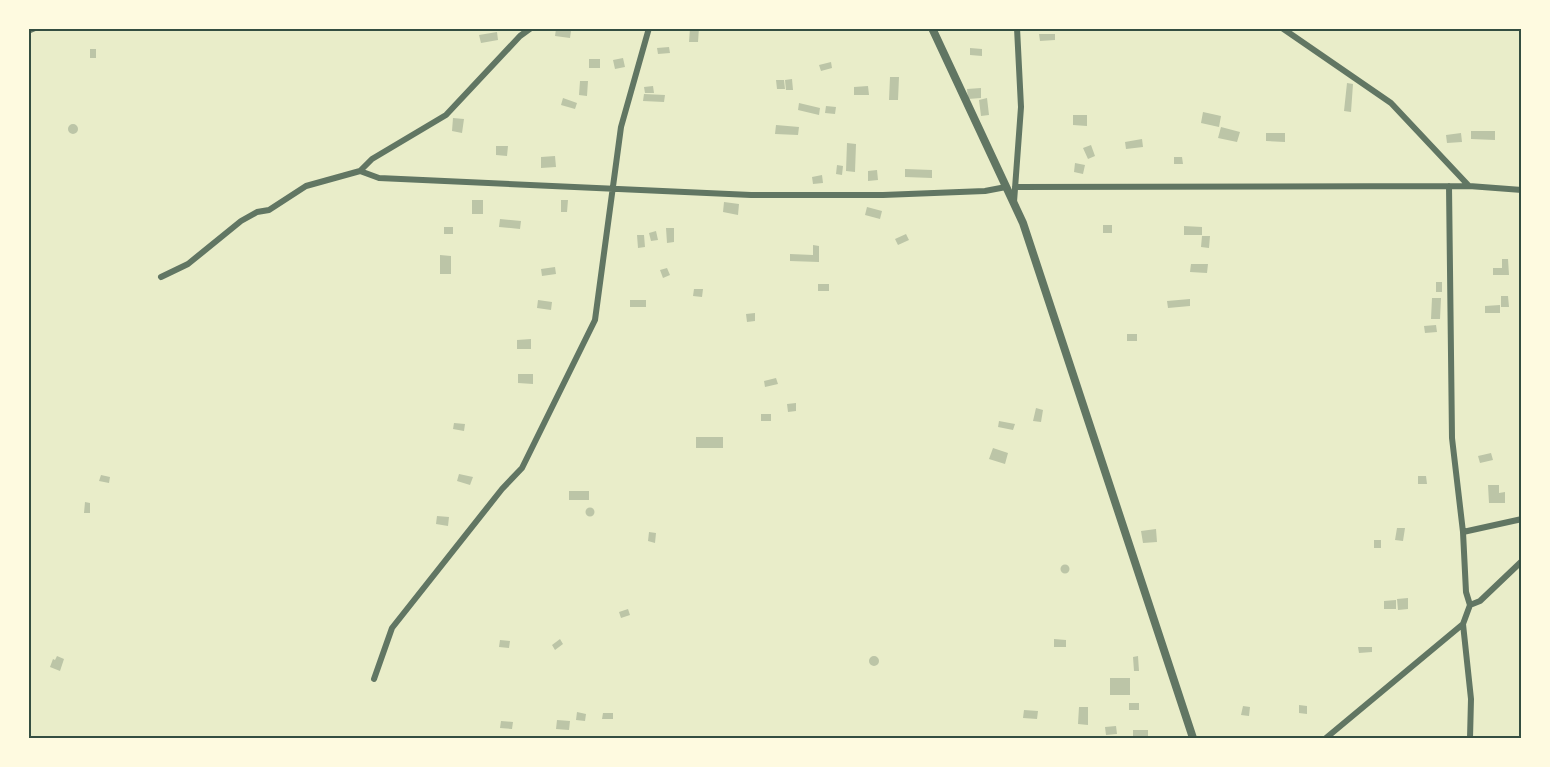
<svg xmlns="http://www.w3.org/2000/svg" width="1550" height="767" font-family="Arial,sans-serif">
<style>
.building{fill:#bcc5a7}
.lines{fill:none;stroke-linecap:round;stroke-linejoin:round}
.minor{stroke:#617663;stroke-width:6}
.tertiary{stroke:#617663;stroke-width:8}
.neatline{fill:none;stroke:#344e41;stroke-width:2}
</style>
<rect width="100%" height="100%" fill="#e9edc9"/>
<path class="building" d="M690 28H699L698 42H689Z
M556 29 571 31 570 38 555 36Z
M497 32 498 40 481 43 479 35Z
M1039 34H1055V40L1040 41Z
M669 47 670 53 658 54 657 48Z
M970 48 982 49V56L970 55Z
M90 49H96V58H90Z
M623 58 625 67 615 69 613 60Z
M589 59H600V68H589Z
M831 62 832 68 821 71 819 65Z
M890 77H899L898 100H889Z
M792 79 793 90H786L785 80Z
M776 80H784L785 89H777Z
M580 81H588L587 96 579 95Z
M1347 83 1353 84 1351 112 1344 111Z
M653 86 654 93H645L644 87Z
M868 86 869 95H854V87Z
M981 88V98L968 99 967 89Z
M644 94 665 95 664 102 643 101Z
M563 98 577 103 575 109 561 105Z
M987 98 989 115 981 116 979 100Z
M799 103 820 108 819 115 798 110Z
M826 106 836 107 835 114 825 113Z
M1203 112 1221 116 1219 127 1201 123Z
M1073 115H1087V126L1073 125Z
M453 118 464 119 462 133 452 131Z
M68 129a5 5 0 1 1 10 0a5 5 0 1 1-10 0Z
M776 125 799 127 798 135 775 134Z
M1221 127 1240 132 1237 142 1218 138Z
M1471 131H1495V140L1471 139Z
M1266 133H1285V142L1266 141Z
M1461 133 1462 142 1447 143 1446 135Z
M1142 139 1143 147 1126 149 1125 142Z
M847 143 856 144 855 172 846 171Z
M1091 145 1095 156 1088 159 1083 148Z
M496 146H508L507 156 496 155Z
M555 156 556 167 541 168V157Z
M1174 157H1182L1183 164H1174Z
M1075 163 1085 165 1083 174 1074 172Z
M837 165 843 166 842 175 836 174Z
M905 169 932 170V178L905 177Z
M877 170 878 180 868 181V171Z
M822 175 823 183 813 184 812 177Z
M472 200H483V214H472Z
M561 200H568L567 212H561Z
M724 202 739 204 738 215 723 212Z
M867 207 882 211 880 219 865 215Z
M500 219 521 221 520 229 499 227Z
M1103 225H1112V233H1103Z
M1184 226 1202 227V235H1184Z
M444 227H453V234H444Z
M666 228H674V242L667 243Z
M656 231 658 240 651 241 649 233Z
M906 234 909 240 898 245 895 239Z
M637 235H644L645 247 638 248Z
M1202 236H1210L1209 248 1201 247Z
M813 245 819 246V262L790 261V254L813 255Z
M440 255 451 256V274H440Z
M1502 259H1508L1509 275H1493V268H1502Z
M1191 264H1208L1207 273 1190 272Z
M555 267 556 274 542 276 541 269Z
M667 268 670 275 663 278 660 270Z
M1436 282H1442V292H1436Z
M818 284H829V291H818Z
M694 289H703L702 297 693 296Z
M1501 296H1508L1509 307H1501Z
M1432 298H1441L1440 319H1431Z
M1190 299V306L1168 308 1167 301Z
M538 300 552 302 551 310 537 308Z
M630 300H646V307H630Z
M1500 305V313H1485V306Z
M755 313V321L747 322 746 314Z
M1436 325 1437 332 1425 333 1424 326Z
M1127 334H1137V341H1127Z
M531 339V349H517V340Z
M518 374H533V384L518 383Z
M776 378 778 384 765 387 764 381Z
M796 403V411L788 412 787 404Z
M1036 408 1043 410 1041 422 1033 421Z
M761 414H771V421H761Z
M999 421 1015 424 1013 430 998 427Z
M454 423 465 424 464 431 453 429Z
M696 437H723V448H696Z
M993 448 1008 453 1005 464 989 459Z
M1491 453 1493 460 1480 463 1478 456Z
M459 474 473 477 470 485 457 481Z
M101 475 110 477 109 483 99 481Z
M1418 476H1426L1427 484H1418Z
M1488 485H1499V493L1505 492V503H1489Z
M569 491H589V500H569Z
M85 502 90 503V513H84Z
M585.5 512a4.5 4.5 0 1 1 9 0a4.5 4.5 0 1 1-9 0Z
M437 516 449 517 448 526 436 524Z
M1397 528H1405L1403 541 1395 540Z
M1156 529 1157 542 1143 543 1141 531Z
M649 532 656 533 655 543 648 541Z
M1374 540H1381V548H1374Z
M1060.5 569a4.5 4.5 0 1 1 9 0a4.5 4.5 0 1 1-9 0Z
M1408 598V609L1398 610 1397 599Z
M1396 600V609H1384V601Z
M628 609 630 615 621 618 619 612Z
M560 639 563 644 555 650 552 645Z
M1054 639 1066 640V647H1054Z
M500 640 510 641 509 648 499 647Z
M1358 647H1372V652L1359 653Z
M869 661a5 5 0 1 1 10 0a5 5 0 1 1-10 0Z
M57 656 64 659 60 671 50 667 53 659 55 660Z
M1138 656 1139 671H1134L1133 657Z
M1110 678H1130V695H1110Z
M1129 703H1139V710H1129Z
M1299 705 1307 706V714L1299 713Z
M1243 706 1250 707 1249 716 1241 715Z
M1079 707H1088V725L1078 724Z
M1024 710 1038 711 1037 719 1023 718Z
M577 712 586 714 585 721 576 720Z
M603 713H613V719H602Z
M557 720 570 721 569 730 556 729Z
M501 721 513 722 512 729 500 728Z
M1116 726 1117 734 1106 735 1105 727Z
M1133 730H1148V738H1133Z"/>
<g class="lines">
<path class="minor" d="M1282 28 1391 103 1469 186
M28 31 35 28
M360 171 379 178 751 195H883L985 191 1006 187
M1015 187 1469 186 1522 190
M1014 202 1021 107 1017 28
M161 277 188 264 241 221 257 212 269 210 306 186 360 171 372 159 446 115 520 36 531 28
M1463 532 1522 519
M1470 605 1480 601 1522 561
M1463 624 1471 699 1470 738
M374 679 392 628 502 489 522 468 595 320 621 127 649 28
M1326 738 1463 624 1470 605 1466 592 1463 532 1452 438 1449 186"/>
<path class="tertiary" d="M932 28 1023 223 1193 738"/>
</g>
<rect width="1550" height="767" fill="none" stroke="#fefae0" stroke-width="60"/>
<rect x="30" y="30" width="1490" height="707" class="neatline"/>
</svg>
